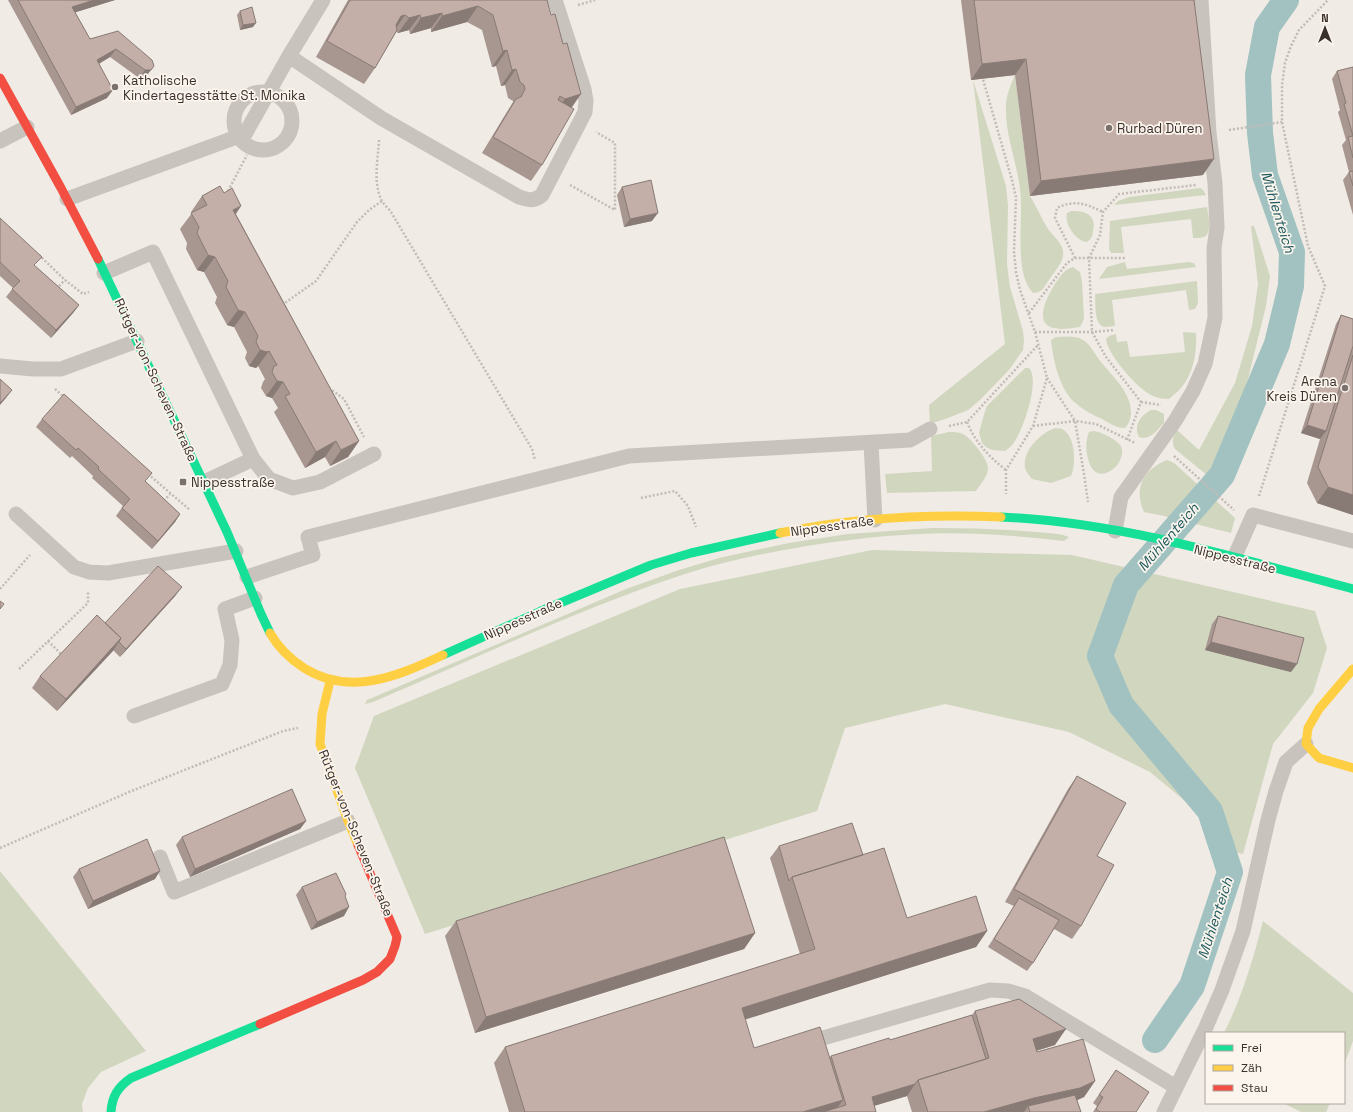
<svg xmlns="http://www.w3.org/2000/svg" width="1353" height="1112" font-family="'Space Grotesk',sans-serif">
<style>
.green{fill:#d1d6bf}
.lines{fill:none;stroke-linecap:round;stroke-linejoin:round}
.canal{stroke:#a1c2c1;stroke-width:26}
.path{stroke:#c2bbb6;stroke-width:2.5;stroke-dasharray:2 2;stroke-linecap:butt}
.lane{stroke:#c9c3be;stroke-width:15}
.fast{stroke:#16e098;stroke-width:9}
.slow{stroke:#ffcf43;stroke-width:9}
.jam{stroke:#f24e42;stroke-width:9}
.wall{fill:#a89690}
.shaded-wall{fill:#887a75}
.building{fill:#c3afa7;stroke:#887a75}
.poi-dot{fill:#7a716c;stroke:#fbf5ee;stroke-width:1.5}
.labels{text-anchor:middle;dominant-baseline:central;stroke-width:3.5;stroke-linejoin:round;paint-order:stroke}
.poi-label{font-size:13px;fill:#3b302b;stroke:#fbf5ee;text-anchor:start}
.street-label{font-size:13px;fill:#3b302b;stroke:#fbf5ee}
.water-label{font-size:14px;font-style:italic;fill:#1f5a5e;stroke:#fbf5ee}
</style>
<rect width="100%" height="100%" fill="#f0ebe5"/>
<path class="green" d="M1015 75 1030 196C1037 207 1041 218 1048 229 1054 237 1065 245 1063 256 1062 264 1053 273 1049 280 1044 287 1042 293 1033 293 1013 273 1024 217 1020 189 1017 163 1006 137 1006 111 1005 98 1010 86 1015 75Z
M973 80 1006 186 1008 206 1007 264 1010 287 1023 331 1024 341 1023 350 1009 370 980 400 968 410 948 418 930 424 929 405 1005 344Z
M1200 188 1203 190 1206 195 1114 205 1118 201 1129 197Z
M1207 207C1208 215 1213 232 1204 237 1201 238 1196 238 1193 238L1191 219 1121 227 1124 253H1111L1109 249 1110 221Z
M1071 211C1085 210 1097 215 1093 231 1093 236 1091 239 1087 242 1076 241 1064 224 1067 213Z
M1251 226H1254L1270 276 1266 306 1240 411 1224 458 1208 476 1175 449C1171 441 1173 437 1177 430L1199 450 1235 383 1252 326 1258 284Z
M1125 262 1127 269 1189 262 1194 263 1196 267 1099 279 1107 267Z
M1073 267 1080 272 1082 281 1084 319 1080 327C1071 328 1053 332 1046 324 1035 313 1056 280 1065 271 1067 269 1070 268 1073 267Z
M1197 281 1198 303 1195 309 1189 310 1186 290 1112 300 1115 326C1112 326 1108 327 1105 327 1093 325 1096 303 1095 294Z
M1183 332 1196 333C1197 351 1194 373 1181 388 1178 392 1173 395 1169 399 1163 399 1157 398 1151 395 1136 387 1108 355 1106 339L1109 336 1116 334 1117 342 1127 341 1130 357 1185 352Z
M1056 337C1065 337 1075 335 1083 340 1091 345 1095 355 1101 362 1113 377 1132 393 1131 414 1130 420 1129 424 1125 428 1116 428 1109 423 1102 419 1092 415 1081 408 1073 401 1059 386 1053 360 1051 340Z
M1025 368H1029C1041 380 1022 434 1012 445 1011 447 1007 449 1005 451L992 450 986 447 982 443 979 433 985 411 987 406Z
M1151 410H1156L1164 414V423C1157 430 1150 441 1139 437 1133 426 1141 415 1151 410Z
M1056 428C1058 429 1060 428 1062 429 1076 436 1076 464 1071 476L1051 483 1032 479C1029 475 1026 472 1025 468 1022 451 1041 432 1056 428Z
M1093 431C1101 432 1106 435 1113 439 1117 442 1122 445 1122 450 1124 467 1097 487 1089 462 1086 453 1085 442 1089 432Z
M949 432C955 432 961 432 966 436 973 441 989 461 988 469 987 478 980 484 976 491L887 493 885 474 932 471 931 436Z
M1167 460 1174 463 1235 518 1231 533 1164 516 1144 512C1133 488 1144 469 1167 460Z
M932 528C967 528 1001 529 1036 532 1047 533 1060 533 1069 537L1064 541C1037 538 1009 535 981 534 917 531 853 538 790 549 755 555 719 563 685 574 579 609 476 658 373 702L365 704 367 700 626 589 679 570 719 558 789 543 848 534Z
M872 550 1072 555 1315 611 1327 648 1313 693 1273 744 1243 854 1224 850 1209 821 1150 772 1069 732 945 704 845 728 817 811 425 934 355 768 374 716 680 589Z
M0 871 146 1051 101 1072 88 1088 82 1104 83 1112H0Z
M1263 921 1353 993V1041L1344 1065V1033H1224C1242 997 1253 960 1263 921Z
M1283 1103H1330L1326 1112H1301Z"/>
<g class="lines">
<path class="canal" d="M1155 1040 1192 986 1230 872 1210 811 1121 705 1100 656 1126 585 1222 475 1277 344 1291 286 1292 252 1265 175 1260 133 1258 75 1267 27 1286 0"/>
<path class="path" d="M578 5 595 0
M982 76 1012 180 1016 197 1014 252 1016 272 1020 290 1035 332 1047 378 1033 426 1006 470V494
M1229 130 1282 122
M379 140C378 159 373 181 381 199 383 204 388 208 391 212L532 449 535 460
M570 185 615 210V143L596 132
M228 191 247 155
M39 255 65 280 83 294 89 292
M1075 258 1055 218 1057 208C1075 199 1086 204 1103 212
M59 286 65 280
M282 305 316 281 357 222 369 210 382 201
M1029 313 1067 263 1075 258H1125
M1035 332H1092L1115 330
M1047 378 1075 421 1084 474 1088 502
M329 388 344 399 364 437
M55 389 65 398
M1141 402 1161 405
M967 422C975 442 989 457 1006 470
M949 426 967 422 1038 345
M1033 426 1075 421 1096 424 1135 443
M1127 440 1141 402 1106 357 1092 332 1089 258 1100 235 1103 212 1119 194 1196 185
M1174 456 1234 510
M148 474 190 510
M1259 496 1325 286 1308 246 1282 122V85L1285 63 1291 46 1299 30 1328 0
M641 498 675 491 688 506 696 527
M164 501 170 494
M0 589 30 555
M48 641 61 654
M19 669 88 603V591
M0 848 129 792 283 731 298 728"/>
<path class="lane" d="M289 56 381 118 519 197C529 200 533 202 542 195L585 112 586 101 584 89 555 0
M234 121a29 29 0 1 1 58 0a29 29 0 1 1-58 0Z
M0 141 27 127
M67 199 245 134 289 56 323 0
M104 273 153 252 253 459 204 482
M0 366 33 369H61L137 341
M871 443 875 520
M253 459 269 479 293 488 320 482 374 454
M16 514 74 567 89 572 108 573 236 551
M1115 531 1121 497 1175 421 1193 391 1205 364 1215 318 1214 248 1217 228 1215 183 1209 133 1201 0
M1234 558 1253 515 1353 541
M247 577 313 555 308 537 629 456 910 440 930 429
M134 716 222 684 230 665 232 640 225 609 255 598
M160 857 174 892 348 821
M816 1040 990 990 1008 991 1025 996 1176 1087
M1164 1112 1206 1027 1222 990 1243 931 1268 820 1276 791 1286 762 1306 744"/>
<path class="fast" d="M98 259 227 532 261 614 270 633
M1001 517C1121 522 1237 558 1353 589
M443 655 541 611 651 565 691 553 780 533
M111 1112C112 1096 118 1087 131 1078L260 1024"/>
<path class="slow" d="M780 533C852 518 927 514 1001 517
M270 633C278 647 290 659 304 668 350 697 398 676 443 655
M1353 669 1319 709 1308 728 1306 744 1319 758 1353 768
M330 681 322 714 320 744 348 821 358 845"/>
<path class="jam" d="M0 78 61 188 98 259
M260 1024 363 980 377 972 390 959 395 946 397 937 358 845"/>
</g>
<path class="wall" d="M8 0H115L75 12 90 39 152 60 145 78H139L110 57 99 64 107 98 71 115Z
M348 0H547L571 108 542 165 531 181 482 153 505 115 513 102V101L508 98 505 85 501 86 496 66 492 67 482 30 467 22 431 32V28L410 34 409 30 398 33 396 32 375 68 364 84 316 57Z
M961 0H1194L1203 175 1030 196 1015 75 971 80Z
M240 11 253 27 240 30 237 15Z
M1353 67V215L1343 180 1349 172 1342 145 1346 140 1338 112 1340 110 1332 79 1337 71Z
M622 187 652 221 624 227 617 195Z
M224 193 241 206 236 214 359 441 348 457 330 466 325 457 305 468 274 412 278 408 272 398 266 396 261 388 263 382 265 379 258 366 256 368 249 366 245 358 247 352 234 327 227 325 215 303 217 297 204 272 197 270 186 249 187 243 180 229 192 213 191 212 202 196Z
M0 218 35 266 79 305 73 313 51 338 6 297 13 288 0 276Z
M1341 315 1353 319V515L1317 503 1307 483 1320 439 1301 433 1336 324Z
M42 419 146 482 180 514 175 522 152 549 116 516 123 506 92 478 93 476 72 456 70 458 36 427Z
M176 595 120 657 113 650 57 711 32 688 40 676 105 623Z
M1218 616 1291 672 1205 650 1212 624Z
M1077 776 1097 856 1081 926 1072 939 1054 929 1033 963 1027 971 988 947 1014 906 1005 902 1068 789Z
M306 821 300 829 190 877 176 845 182 837Z
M779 846 863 855 907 918 987 931 976 947 745 1019 754 1048 829 1058 831 1056 890 1040 972 1015 975 1011 1055 1045 1036 1051 1037 1052 1095 1081 1084 1097 1077 1100 1081 1112H912L907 1096 874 1106 876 1112H509L494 1063 505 1047 800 954 770 858Z
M79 869 155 879 88 909 73 877Z
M302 887 345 896 344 916 311 930 296 895Z
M456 921 755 933 744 949 475 1033 445 936Z
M1116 1070 1136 1112H1093L1097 1106 1093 1103Z"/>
<path class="shaded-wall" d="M94 0H115L67 15 72 7Z
M478 6 467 22 431 32 442 16Z
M442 13 431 28 410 34 421 18Z
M405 15 394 31 389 32 401 16Z
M420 15 409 30 398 33 409 18Z
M256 23 253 27 240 30 243 25Z
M116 49 110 57 91 68 97 60Z
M507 50 496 66 492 67 503 51Z
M1026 59 1015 75 971 80 982 64Z
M516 69 505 85 501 86 512 70Z
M145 70H151L145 78H139Z
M113 90 107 98 71 115 76 107Z
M581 94 570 110 553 115 565 99Z
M1214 159 1203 175 1030 196 1041 181Z
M241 206 230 221 233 210Z
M658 213 652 221 624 227 630 219Z
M208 255 215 257 204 272 197 270Z
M79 305 73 313 51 338 56 330Z
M238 310 245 312 234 327 227 325Z
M260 350 269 351 258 366 256 368 249 366Z
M277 381 283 382 272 398 266 396Z
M12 390 6 398 0 405V403Z
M1307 425 1326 431 1320 439 1301 433Z
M336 441 325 457 305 468 316 452Z
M359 441 348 457 330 466 341 450Z
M1328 487 1353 495V515L1317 503Z
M180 514 175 522 152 549 158 541Z
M182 587 176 595 120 657 126 649Z
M121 638 113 651 57 711 66 699Z
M1211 642 1297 664 1291 672 1205 650Z
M306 821 300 829 190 877 195 869Z
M160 871 155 879 88 909 93 901Z
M349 907 344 916 311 930 317 922Z
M987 931 976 947 731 1024 742 1008Z
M755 933 744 949 475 1033 486 1017Z
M1066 1029 1055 1045 1022 1055 1033 1039Z
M1095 1081 1084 1097 1069 1104 1028 1106 1024 1112H984Z
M915 1084 907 1096 863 1109 872 1097Z
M843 1100 834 1112H803Z"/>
<path class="building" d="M18 0H94L72 7 90 39 118 31 152 60 154 66 151 70H145L116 49 97 60 113 90 76 107Z
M350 0H547L551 15 555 14 563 44 567 43 581 94 565 99 560 96 558 100 574 109 542 165 493 137 516 99 521 97 525 89 524 85 520 82 516 69 512 70 507 50 503 51 493 15 478 6 442 16V13L421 18 420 15 409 18 405 15 401 16 396 25 397 30 375 68 327 41Z
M974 0H1194L1214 159 1041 181 1026 59 982 64Z
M252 7 256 23 243 25 240 11Z
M1353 67V158L1348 137 1353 136 1344 104 1346 103 1337 71Z
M1353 171V186L1349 172Z
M651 180 658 213 630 219 622 187Z
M220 186 224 193 232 188 241 206 233 210 359 441 341 450 336 441 316 452 285 396 290 394 283 382 277 381 272 372 274 366 277 365 269 351 267 352 260 350 256 342 258 336 245 312 238 310 226 287 228 281 215 257 208 255 197 233 199 227 191 213 207 205 202 196Z
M0 218 42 257 34 265 79 305 56 330 12 289 20 281 0 262Z
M1341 315 1353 319V346L1326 431 1307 425Z
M1353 355V495L1328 487 1318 467Z
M0 379 12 390 0 403Z
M64 394 152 473 145 481 180 514 158 541 122 508 130 499 98 469 99 467 88 457 78 448 76 450 42 419Z
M158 566 182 587 126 649 119 642 121 638 105 623Z
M0 601 4 604 0 609Z
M97 615 121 638 66 699 40 676Z
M1218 616 1304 638 1297 664 1211 642Z
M1077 776 1126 803 1097 856 1114 865 1081 926 1014 889Z
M292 789 306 821 195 869 182 837Z
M852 823 863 855 792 877 789 881 779 846Z
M724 837 755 933 486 1017 456 921Z
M147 839 160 871 93 901 79 869Z
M884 848 907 918 976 896 987 931 742 1008 754 1048 820 1027 843 1100 803 1112H525L505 1047 815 949 792 877Z
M336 873 346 894 345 896 349 907 317 922 302 887Z
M1019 898 1059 920 1033 963 994 939Z
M1019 999 1066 1029 1033 1039 1037 1052 1083 1039 1095 1081 1080 1088 1034 1098 984 1112H928L918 1080 989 1058 975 1011Z
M972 1015 986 1059 918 1080 915 1084 872 1097 876 1112H823L846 1105 831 1056 889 1038 890 1040Z
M1116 1070 1149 1092 1136 1112H1100L1096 1109 1103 1097 1099 1095Z
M1075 1095 1081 1112H1030L1028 1106Z"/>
<g class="poi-dot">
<circle cx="115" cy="87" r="4"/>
<circle cx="1109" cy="128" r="4"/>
<circle cx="1345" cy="388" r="4"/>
<rect x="179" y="478" width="8" height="8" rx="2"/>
</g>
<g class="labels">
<g class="poi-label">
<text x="123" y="80">Katholische<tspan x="123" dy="15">Kindertagesstätte St. Monika</tspan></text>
<text x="1117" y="128">Rurbad Düren</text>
<text x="1337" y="381" text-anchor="end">Arena<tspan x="1337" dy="15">Kreis Düren</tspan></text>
<text x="191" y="482">Nippesstraße</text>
</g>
<g class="street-label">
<text transform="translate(156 380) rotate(65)">Rütger-von-Scheven-Straße</text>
<text transform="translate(832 526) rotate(-8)">Nippesstraße</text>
<text transform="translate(1235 559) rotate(14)">Nippesstraße</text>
<text transform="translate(523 619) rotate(-24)">Nippesstraße</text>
<text transform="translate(356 833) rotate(68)">Rütger-von-Scheven-Straße</text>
</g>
<g class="water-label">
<text transform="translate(1278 212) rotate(73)">Mühlenteich</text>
<text transform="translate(1168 537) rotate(-49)">Mühlenteich</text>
<text transform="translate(1215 918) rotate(-72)">Mühlenteich</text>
</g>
</g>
<rect x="1205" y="1032" width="140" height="72" fill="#fbf5ee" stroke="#aea6a0"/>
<rect x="1213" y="1045" width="20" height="6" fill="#16e098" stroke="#aea6a0"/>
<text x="1241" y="1052" font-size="12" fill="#3b302b">Frei</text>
<rect x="1213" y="1065" width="20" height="6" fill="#ffcf43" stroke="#aea6a0"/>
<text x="1241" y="1072" font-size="12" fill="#3b302b">Zäh</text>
<rect x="1213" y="1085" width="20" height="6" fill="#f24e42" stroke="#aea6a0"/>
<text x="1241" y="1092" font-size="12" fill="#3b302b">Stau</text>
<g transform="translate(1325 28)" stroke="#fbf5ee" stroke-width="3" paint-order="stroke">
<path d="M0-3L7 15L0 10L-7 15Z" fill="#3b302b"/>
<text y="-6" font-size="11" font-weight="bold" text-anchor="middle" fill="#3b302b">N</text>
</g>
</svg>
